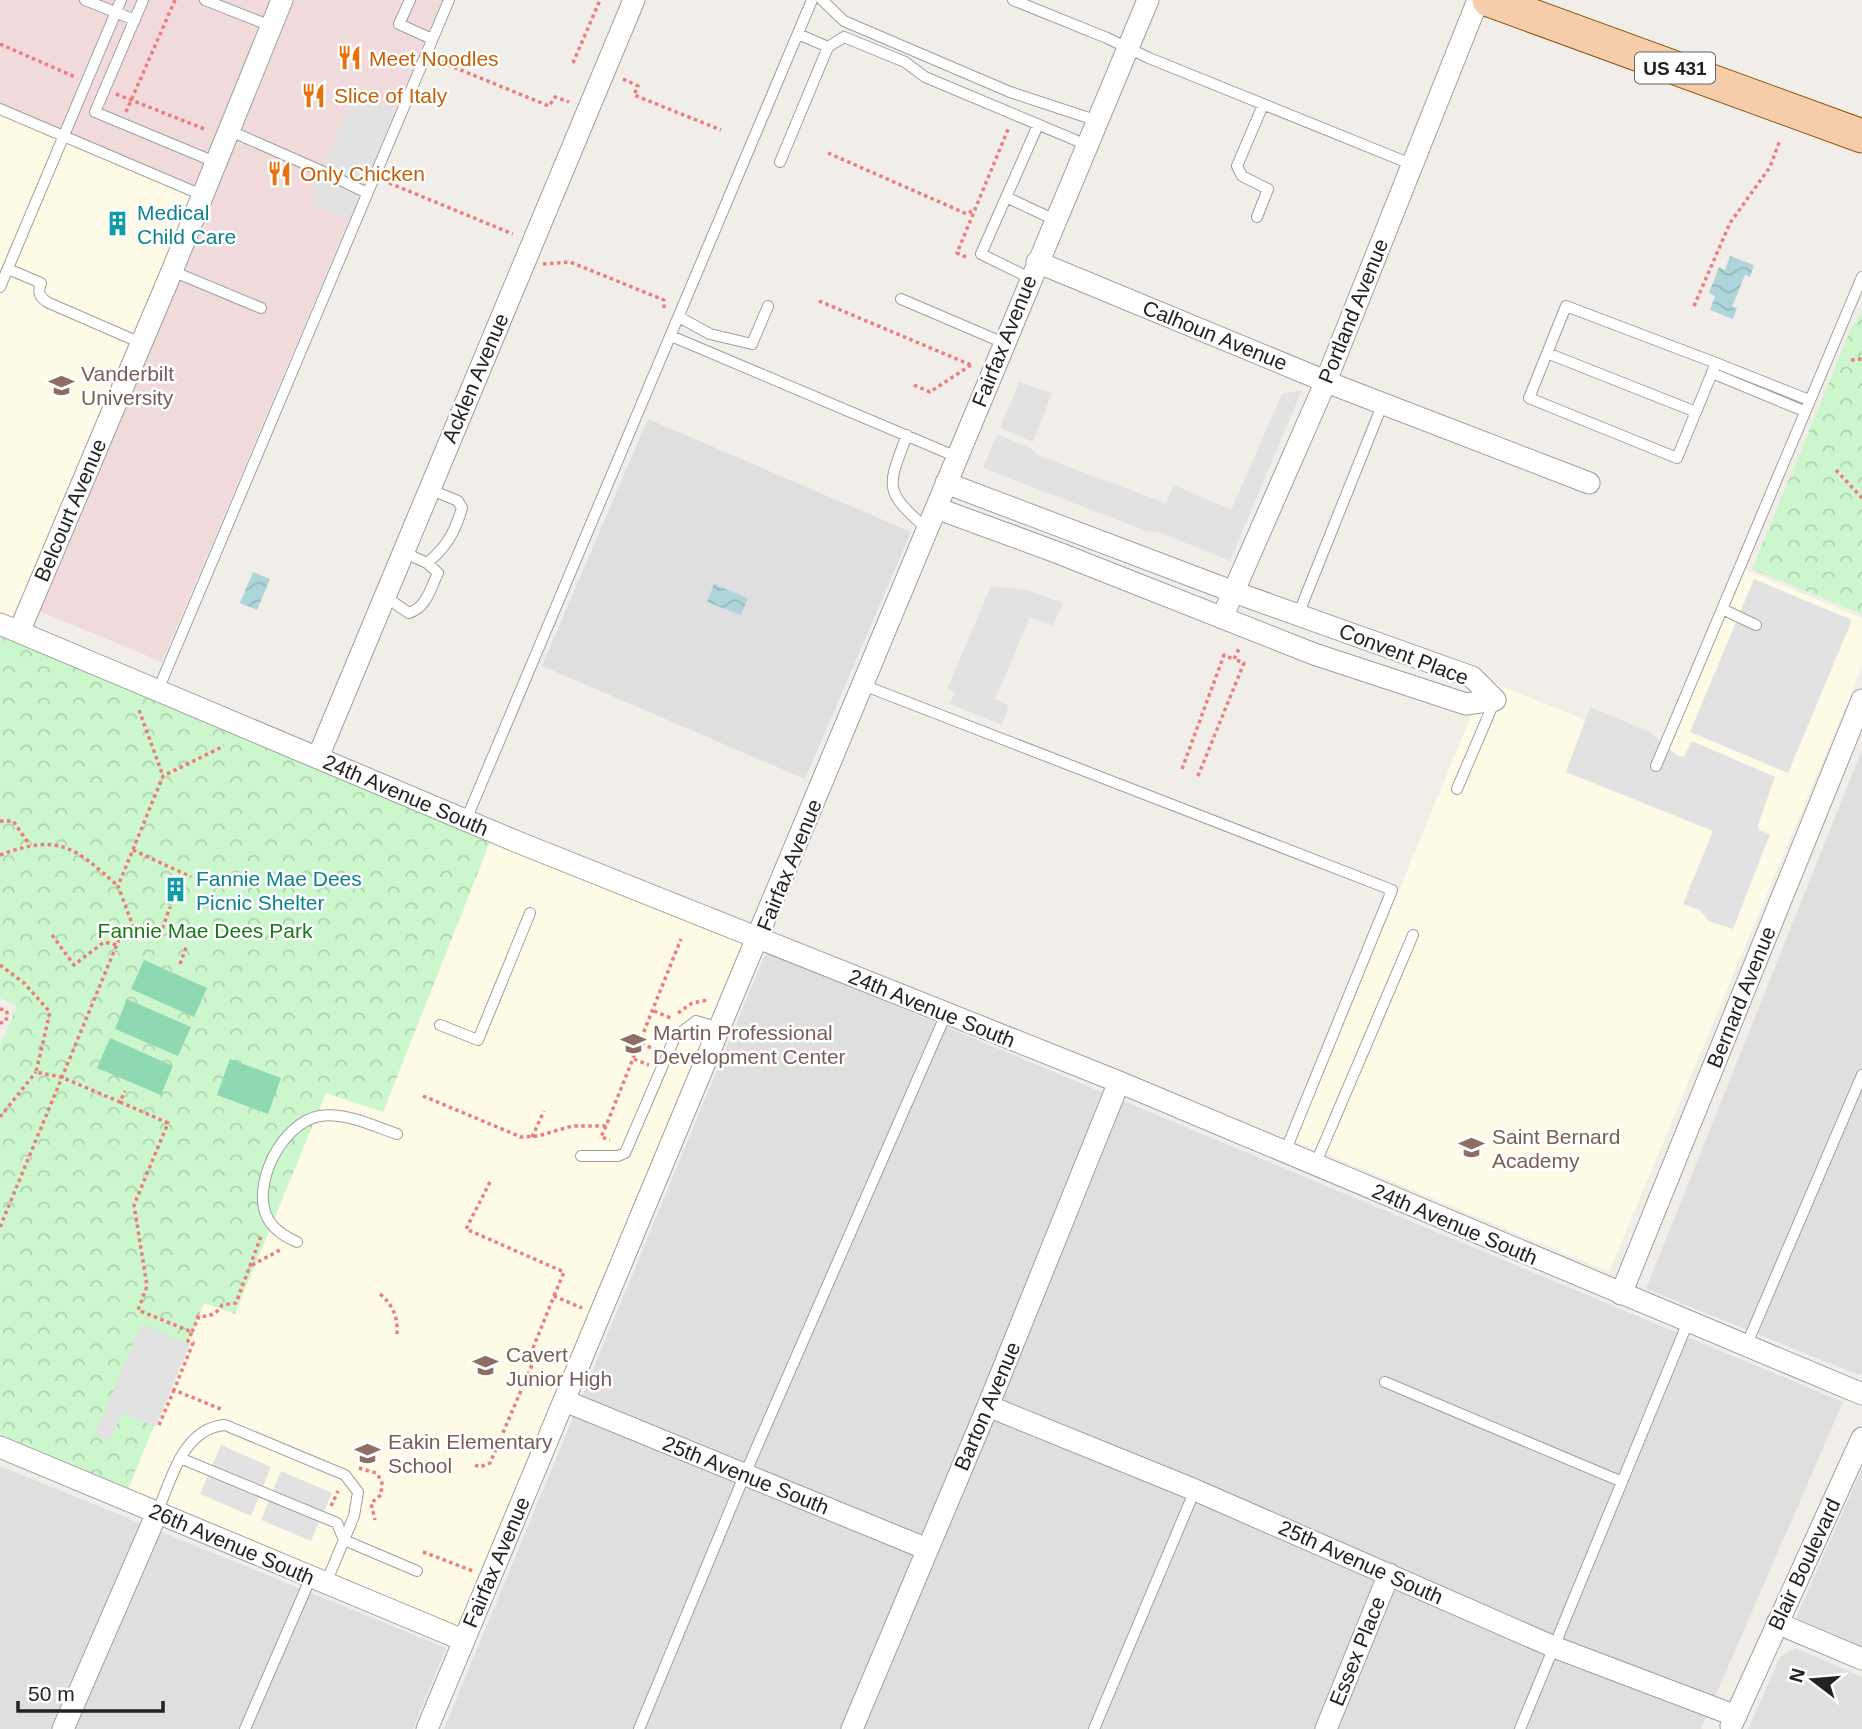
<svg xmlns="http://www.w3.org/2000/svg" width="1862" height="1729" font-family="Helvetica,sans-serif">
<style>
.residential{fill:#dfdfdf}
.commercial{fill:#f0dadc}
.education{fill:#fdfae6}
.park{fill:url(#park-crowns)}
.pitch{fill:#8ed9b4}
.parking{fill:#e2e2e2}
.water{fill:url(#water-waves)}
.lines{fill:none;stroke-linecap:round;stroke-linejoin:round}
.lane-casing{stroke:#9f9f9f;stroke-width:12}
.street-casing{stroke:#9f9f9f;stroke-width:23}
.primary-casing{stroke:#92580d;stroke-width:35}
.path{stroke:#ef7c7d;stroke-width:3.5;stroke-dasharray:3.5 3.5;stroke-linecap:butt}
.lane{stroke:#fff;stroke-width:10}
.street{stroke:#fff;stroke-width:21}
.primary{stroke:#f5cdaa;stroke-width:33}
.labels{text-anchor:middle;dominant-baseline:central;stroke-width:5;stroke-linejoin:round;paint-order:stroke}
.shield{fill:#fff;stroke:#646464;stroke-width:2}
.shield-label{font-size:19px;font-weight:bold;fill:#222}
.food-label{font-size:21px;fill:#c56008;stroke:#fff;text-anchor:start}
.culture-label{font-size:21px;fill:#0d838f;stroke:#fff;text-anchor:start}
.street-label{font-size:21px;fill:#222;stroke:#fff}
.education-label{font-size:21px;fill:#785e54;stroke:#fff;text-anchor:start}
.park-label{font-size:21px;fill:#187916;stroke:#fff}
</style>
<defs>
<pattern id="park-crowns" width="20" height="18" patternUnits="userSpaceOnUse" patternTransform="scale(1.75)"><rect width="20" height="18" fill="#ccf6cb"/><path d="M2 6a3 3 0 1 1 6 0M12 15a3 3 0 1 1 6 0" fill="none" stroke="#afd3ae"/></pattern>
<pattern id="water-waves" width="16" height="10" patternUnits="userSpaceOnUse" patternTransform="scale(1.75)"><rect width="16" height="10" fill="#aed5da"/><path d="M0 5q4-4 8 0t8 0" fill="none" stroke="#95b7bb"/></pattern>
</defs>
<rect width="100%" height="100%" fill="#f1eee9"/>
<path class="residential" d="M648 419 911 532 805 779 542 666Z
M1862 750V1373L1859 1375 1646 1289Z
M769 953 1843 1402 1701 1729H444L764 957Z
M0 1466 446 1648 413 1729H0Z
M1862 1469V1647L1796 1618Z
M1795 1648 1862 1677V1729H1748L1780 1657Z"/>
<path class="commercial" d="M0 0H442L162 662 0 595Z"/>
<path class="education" d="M0 114 202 195 19 632 0 624Z
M1739 567 1862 618V667L1609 1272 1295 1141 1486 680 1662 751Z
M356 773 759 937 463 1640 73 1478Z"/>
<path class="park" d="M1862 311V614L1752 569 1851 329Z
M0 623 494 832 383 1112 326 1093 235 1314 204 1303 124 1499 0 1447V1047L17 1006 0 998Z"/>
<path class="pitch" d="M144 960 207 988 194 1017 131 989Z
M127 999 191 1027 178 1056 115 1029Z
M110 1038 173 1066 161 1095 97 1068Z
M230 1059 281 1078 268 1114 217 1095Z"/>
<path class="parking" d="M355 94 395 110 350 220 309 203Z
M1019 382 1052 393 1033 442 1000 428Z
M1302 390 1230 561 1161 533 1146 531 983 468 997 434 1031 448 1037 455 1166 503 1174 485 1231 510 1282 394Z
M1754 579 1852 620 1788 773 1690 732Z
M991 586 1026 590 1063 603 1053 626 1030 617 995 699 1009 705 1002 725 950 704 955 692 947 689Z
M1590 707 1648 731 1677 755 1684 757 1692 741 1775 777 1758 825 1759 830 1770 834 1733 929 1709 921 1700 910 1683 904 1713 831 1566 772Z
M141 1324 190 1344 156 1427 122 1413 109 1441 95 1435Z
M221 1445 271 1467 251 1516 200 1494Z
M281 1471 332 1493 311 1541 261 1520Z"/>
<path class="water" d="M1730 256 1754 265 1750 277 1745 275 1732 307 1737 308 1733 319 1710 310 1715 296 1709 293 1719 267 1725 270Z
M253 572 270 579 257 610 240 603Z
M714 584 748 598 741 615 707 602Z"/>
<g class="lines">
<defs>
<path id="lane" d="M85 0 135 20
M143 0 95 112 215 162
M205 0 271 26
M410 0 399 24 432 39
M822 0 844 21 1010 92 1098 121
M1013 0 1107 38 1149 58 1411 164
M798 34 828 47
M0 109 202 195
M228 130 326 173 367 193
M780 162 828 47 844 37 905 62 925 77 1087 145
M1006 197 1055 220
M1257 217 1268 189 1242 176 1237 166 1263 105
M8 269 41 283C37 293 40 298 49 303L141 343
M172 271 261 308
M1030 278 981 254 1038 125
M0 287 121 0
M901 299 1004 343
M679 317 710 334 752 344 768 306
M671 336 957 457
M1547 353 1696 412
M1716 363 1677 458 1529 398 1566 306 1716 363 1809 400
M1712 373 1804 411
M907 435C887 488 883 490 927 529
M427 563C446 548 455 532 462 508L458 501 429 489
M384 596 409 613C427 607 430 589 438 573L427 563 403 552
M1722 609 1756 625
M1298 615 1383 403
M863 685 1392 890 1285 1152
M158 690 449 0
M1656 766 1862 277
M1457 789 1495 700
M466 820 812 0
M440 1025 478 1040 530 913
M581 1156H618L625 1153 675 1037 696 1021 721 1028
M1315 1165 1413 935
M297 1242C285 1237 275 1231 268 1219 250 1186 282 1122 320 1116 346 1112 373 1126 397 1134
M1746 1346 1862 1075
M1385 1382 1620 1481
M180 1458 337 1523 344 1540 417 1571
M157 1513C171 1480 183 1428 225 1425L345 1475 358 1492 354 1516 326 1583
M245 1729 311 1577
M639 1729 745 1474 946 1014
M1094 1729 1195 1490
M1520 1729 1688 1322"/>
<path id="street" d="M1037 262 1337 386 1589 483
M946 483 1234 592 1472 677 1495 700
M936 508 1056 552 1314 654 1466 704 1495 700
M1222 618 1326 381 1478 0
M0 624 515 841 1119 1082 1862 1394
M19 632 172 271 282 0
M318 757 634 0
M1621 1294 1862 700
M565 1401 927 1549
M988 1406 1195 1490 1554 1647 1736 1716
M0 1447 463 1640
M1777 1623 1862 1659
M1731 1726 1862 1438
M63 1729 157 1513
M427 1729 1148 0
M852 1729 988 1406 1119 1082
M1326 1729 1389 1574"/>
<path id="primary" d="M1489 0 1862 136"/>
</defs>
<use href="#lane" class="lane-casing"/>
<use href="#street" class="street-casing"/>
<use href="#primary" class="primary-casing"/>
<path class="path" d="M0 44 75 77
M441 62 549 106 555 97 569 102
M573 63 600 0
M623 79 638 86 634 95 721 130
M116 94 207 130
M126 112 175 0
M828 153 967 214 975 209
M389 183 513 234
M966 257 957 253 1009 127
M543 264 570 262 664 300V311
M819 301 971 365
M1694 306 1730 223 1770 167 1780 140
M1851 360 1862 359
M914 385 930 392 971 365
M1836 470 1862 498
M139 710 163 776
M1182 769 1224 655 1233 659
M1198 776 1244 663 1234 659 1239 649
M0 821H13L29 844
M133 850 191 877
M0 855C59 833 74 847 118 886
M52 935 74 965 104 942 117 945
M160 935 170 907
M180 964 187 945
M0 965 24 983 50 1012 36 1072 61 1077 120 1102 125 1091
M0 1009 6 1010 8 1015 5 1022 0 1023
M654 1011 673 1019
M678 1013 692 1003 708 1000
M641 1044 655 1049
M634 1059 649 1065
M423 1096 521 1137 538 1136 572 1126H606L681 939
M120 1102 168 1123 134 1205 147 1286 138 1310 192 1332 188 1341 193 1343 174 1390 223 1410
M0 1117 36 1072
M606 1126 601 1137 610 1140
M532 1137 544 1111
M490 1182 466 1229 564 1272 554 1296
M0 1227 120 937 133 926 118 886 163 776 224 746
M252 1265 280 1250
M380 1294C393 1305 398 1317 397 1334
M192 1332 199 1316C209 1317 217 1314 222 1305L236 1303 262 1234
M159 1425 174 1390
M475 1465 480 1467 490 1463 532 1365 531 1353 554 1296 582 1308
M359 1468 376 1473 382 1481 381 1495 371 1503 375 1520
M331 1506 338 1491
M423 1552 473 1571"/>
<use href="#lane" class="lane"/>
<use href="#street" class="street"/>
<use href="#primary" class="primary"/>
</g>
<defs>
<symbol id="restaurant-bare" viewBox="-9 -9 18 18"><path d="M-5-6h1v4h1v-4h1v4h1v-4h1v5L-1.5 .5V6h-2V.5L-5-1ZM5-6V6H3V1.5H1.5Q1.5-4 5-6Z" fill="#e8710a" stroke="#fff" stroke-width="2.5" paint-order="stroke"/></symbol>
<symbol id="building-bare" viewBox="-9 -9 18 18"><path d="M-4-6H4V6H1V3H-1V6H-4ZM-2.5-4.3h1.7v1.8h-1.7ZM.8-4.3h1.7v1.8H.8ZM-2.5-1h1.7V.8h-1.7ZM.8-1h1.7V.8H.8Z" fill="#0f9aa8" stroke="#fff" stroke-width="2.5" paint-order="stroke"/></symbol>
<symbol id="university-bare" viewBox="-9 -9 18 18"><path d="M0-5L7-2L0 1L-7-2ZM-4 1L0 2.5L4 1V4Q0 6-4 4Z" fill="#8d6e63" stroke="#fff" stroke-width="2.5" paint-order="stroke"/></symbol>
<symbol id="school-bare" viewBox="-9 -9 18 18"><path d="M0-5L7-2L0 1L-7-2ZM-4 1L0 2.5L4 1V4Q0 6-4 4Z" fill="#8d6e63" stroke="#fff" stroke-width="2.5" paint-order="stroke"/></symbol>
</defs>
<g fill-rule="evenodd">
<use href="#restaurant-bare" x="332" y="40" width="35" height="35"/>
<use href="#restaurant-bare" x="296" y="78" width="35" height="35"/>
<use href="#restaurant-bare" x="262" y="156" width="35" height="35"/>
<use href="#building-bare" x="100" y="206" width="35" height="35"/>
<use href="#university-bare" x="44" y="368" width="35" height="35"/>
<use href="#building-bare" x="158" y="872" width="35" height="35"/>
<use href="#school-bare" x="616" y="1026" width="35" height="35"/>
<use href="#school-bare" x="1454" y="1130" width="35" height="35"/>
<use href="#school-bare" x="468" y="1348" width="35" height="35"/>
<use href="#school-bare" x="350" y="1436" width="35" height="35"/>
</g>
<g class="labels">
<rect class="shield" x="1635" y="52.5" width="80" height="31" rx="5"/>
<g class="shield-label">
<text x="1675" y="68">US 431</text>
</g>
<g class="food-label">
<text x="369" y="58">Meet Noodles</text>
<text x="334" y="95">Slice of Italy</text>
<text x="300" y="173">Only Chicken</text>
</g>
<g class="culture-label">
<text x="137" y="212">Medical<tspan x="137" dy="24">Child Care</tspan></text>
<text x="196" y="878">Fannie Mae Dees<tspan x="196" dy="24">Picnic Shelter</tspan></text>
</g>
<g class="street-label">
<text transform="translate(1353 311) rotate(-68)">Portland Avenue</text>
<text transform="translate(1215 335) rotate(22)">Calhoun Avenue</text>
<text transform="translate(1004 341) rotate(-68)">Fairfax Avenue</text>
<text transform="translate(475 378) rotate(-67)">Acklen Avenue</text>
<text transform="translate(70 510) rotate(-67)">Belcourt Avenue</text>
<text transform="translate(1404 654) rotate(21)">Convent Place</text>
<text transform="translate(406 795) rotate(23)">24th Avenue South</text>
<text transform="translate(789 865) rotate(-68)">Fairfax Avenue</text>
<text transform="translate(1741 997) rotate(-68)">Bernard Avenue</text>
<text transform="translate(932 1008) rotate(22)">24th Avenue South</text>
<text transform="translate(1455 1224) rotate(23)">24th Avenue South</text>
<text transform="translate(987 1406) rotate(-67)">Barton Avenue</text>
<text transform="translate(746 1475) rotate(22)">25th Avenue South</text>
<text transform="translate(232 1544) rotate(23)">26th Avenue South</text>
<text transform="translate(496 1562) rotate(-67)">Fairfax Avenue</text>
<text transform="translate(1361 1562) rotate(24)">25th Avenue South</text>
<text transform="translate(1804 1564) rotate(-65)">Blair Boulevard</text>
<text transform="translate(1357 1651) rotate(-68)">Essex Place</text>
</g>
<g class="education-label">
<text x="81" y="373">Vanderbilt<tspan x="81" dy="24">University</tspan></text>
<text x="653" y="1032">Martin Professional<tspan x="653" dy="24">Development Center</tspan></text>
<text x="1492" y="1136">Saint Bernard<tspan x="1492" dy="24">Academy</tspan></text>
<text x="506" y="1354">Cavert<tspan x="506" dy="24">Junior High</tspan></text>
<text x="388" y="1441">Eakin Elementary<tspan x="388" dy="24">School</tspan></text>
</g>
<g class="park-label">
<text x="205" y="930">Fannie Mae Dees Park</text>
</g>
</g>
<g transform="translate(1813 1680) rotate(286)" stroke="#ffffff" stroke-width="5" paint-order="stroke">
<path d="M0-5L12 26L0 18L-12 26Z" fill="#222222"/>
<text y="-10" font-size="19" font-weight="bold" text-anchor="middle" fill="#222222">N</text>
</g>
<path d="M18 1701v10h145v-10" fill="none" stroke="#222222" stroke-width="3.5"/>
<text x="28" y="1701" font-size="21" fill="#222222" stroke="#ffffff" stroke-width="5" paint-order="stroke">50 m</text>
</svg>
